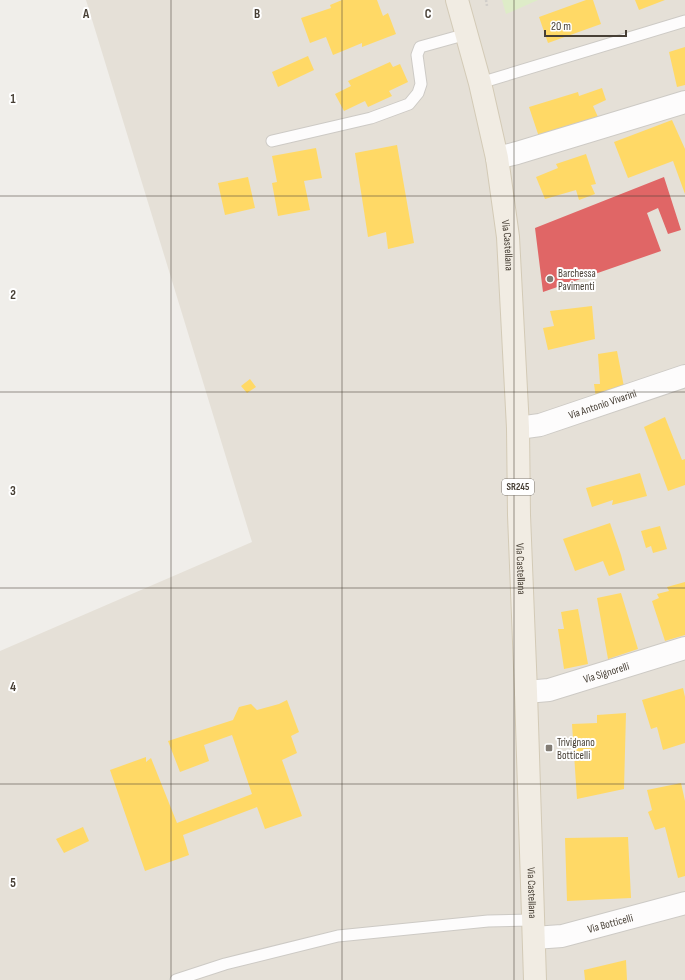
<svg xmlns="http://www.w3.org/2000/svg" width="685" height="980" font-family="'Sofia Sans Condensed',sans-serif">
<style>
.residential{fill:#e5e0d7}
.green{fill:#deecc8}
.homes{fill:#ffd966}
.shops{fill:#e06666}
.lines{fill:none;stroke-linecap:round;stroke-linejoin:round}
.service-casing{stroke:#cdcac5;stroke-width:13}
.minor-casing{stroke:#cdcac5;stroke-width:24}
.primary-casing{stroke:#d3cab6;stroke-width:24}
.path{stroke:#d1ceca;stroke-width:2.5;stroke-dasharray:2 2;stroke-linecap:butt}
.service{stroke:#fdfcfc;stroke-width:11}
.minor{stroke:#fdfcfc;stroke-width:22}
.primary{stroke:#f1ece3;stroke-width:22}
.grid{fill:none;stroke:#473f35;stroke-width:1;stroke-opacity:0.55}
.poi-dot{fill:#827c74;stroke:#fff;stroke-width:1.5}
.labels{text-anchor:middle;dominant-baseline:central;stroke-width:4;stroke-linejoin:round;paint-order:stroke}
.shield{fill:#fff;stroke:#7e7972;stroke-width:1}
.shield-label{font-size:10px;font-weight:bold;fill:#473f35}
.street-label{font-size:11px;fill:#473f35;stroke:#fff}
.poi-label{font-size:11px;fill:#473f35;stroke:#fff;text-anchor:start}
.grid-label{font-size:13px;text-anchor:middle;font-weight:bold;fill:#473f35;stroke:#fff;stroke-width:4;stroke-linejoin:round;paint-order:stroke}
</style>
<rect width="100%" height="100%" fill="#f0eeea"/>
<path class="residential" d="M86 0H685V980H0V651L252 542Z"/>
<path class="green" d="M502 0H538L506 14Z"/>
<path class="homes" d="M342 0H377L383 16 388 13 396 34 362 47V43L333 55 326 37 310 43 301 18 331 8 330 5Z
M586 0H593L601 24 548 43 539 17Z
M635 0H665L639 10Z
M685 47V85L677 87 669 52Z
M308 56 314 70 278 87 272 72Z
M390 62 393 67 400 64 408 82 389 91 392 96 368 107 365 101 344 111 335 94 351 86 348 81Z
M602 88 606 100 593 106 598 117 539 137 529 107 578 92 579 96Z
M672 120 685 149V194L673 161 628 178 614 142Z
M397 145 414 243 388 249 386 232 368 237 355 153Z
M316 148 322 178 304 181 310 210 278 216 272 183 277 182 272 156Z
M586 154 596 184 591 185 595 194 579 200 576 190 545 199 536 177 558 168 556 164Z
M248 177 255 208 225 215 218 183Z
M592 306 595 339 548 350 543 328 554 326 550 311Z
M617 351 625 392 596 398 594 384H600L598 354Z
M250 379 256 387 247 393 241 386Z
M665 417 682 460 685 459V485L668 491 644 427Z
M640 473 647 496 612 505 613 500 592 507 586 488Z
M610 523 621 555 625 570 609 576 603 561 575 571 563 539Z
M660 526 667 549 653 553 651 546 646 548 641 531Z
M685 582V635L665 641 652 601 659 598 657 594 669 591 667 587Z
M621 593 638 649 608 659 597 598Z
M578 609 588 664 564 669 558 629H564L561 612Z
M683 688 685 697V743L663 750 657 727 651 729 642 700Z
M287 700 299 732 291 736 297 753 282 760 302 816 265 829 257 807 183 835 189 855 145 871 110 770 146 757V762L151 758 177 823 252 794 232 735 204 745 209 761 180 772 168 741 233 720 239 707 251 704 257 710 279 704Z
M626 713 624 789 577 799 572 724 597 723V715Z
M681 783 685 801V876L678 878 665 827 655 830 648 812 652 810 647 790Z
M83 827 89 841 64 853 56 839Z
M628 837 631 898 567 901 565 838Z
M626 960 627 980H585L584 970Z"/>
<path class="shops" d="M664 177 681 230 668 234 658 208 647 213 661 251 543 292 535 228Z"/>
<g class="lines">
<defs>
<path id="service" d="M480 83 685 21
M272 141 371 118 409 104 418 93 421 84 417 55 420 47 467 34
M176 980 225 964 338 936 488 921 533 920"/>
<g id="minor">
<path d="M497 158 517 153 685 102"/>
<path id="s1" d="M518 428 540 425 685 376"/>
<path id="s2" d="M526 692 549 690 685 648"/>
<path id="s3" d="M534 938 562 936 685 903"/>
</g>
<g id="primary">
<path id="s4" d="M457 0 480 83 497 158 508 237 518 428 519 515 526 692 535 980"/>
</g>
</defs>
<use href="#service" class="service-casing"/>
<use href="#minor" class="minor-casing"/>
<use href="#primary" class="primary-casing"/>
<path class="path" d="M486 0 487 6"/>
<use href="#service" class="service"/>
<use href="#minor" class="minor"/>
<use href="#primary" class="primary"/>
</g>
<path class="grid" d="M171 0V980M342 0V980M514 0V980M0 196H685M0 392H685M0 588H685M0 784H685"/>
<g class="poi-dot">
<circle cx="550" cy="279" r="4"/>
<rect x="545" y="744" width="8" height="8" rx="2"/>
</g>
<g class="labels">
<rect class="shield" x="502" y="479" width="32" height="16" rx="3"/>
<g class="shield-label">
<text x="518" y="487">SR245</text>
</g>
<g class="street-label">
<text stroke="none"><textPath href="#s4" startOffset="251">Via Castellana</textPath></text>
<text stroke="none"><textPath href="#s1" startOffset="88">Via Antonio Vivarini</textPath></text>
<text stroke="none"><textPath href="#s4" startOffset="575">Via Castellana</textPath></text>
<text stroke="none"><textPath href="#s2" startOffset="83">Via Signorelli</textPath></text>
<text stroke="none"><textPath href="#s4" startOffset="899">Via Castellana</textPath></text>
<text stroke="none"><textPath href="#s3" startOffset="78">Via Botticelli</textPath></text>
</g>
<g class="poi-label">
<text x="558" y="273">Barchessa<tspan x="558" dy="13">Pavimenti</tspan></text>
<text x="557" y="742">Trivignano<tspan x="557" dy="13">Botticelli</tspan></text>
</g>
</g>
<g class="grid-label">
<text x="86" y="18">A</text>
<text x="257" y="18">B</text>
<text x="428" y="18">C</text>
<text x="13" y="103">1</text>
<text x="13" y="299">2</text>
<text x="13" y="495">3</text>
<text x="13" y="691">4</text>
<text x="13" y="887">5</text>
</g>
<path d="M545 30v6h81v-6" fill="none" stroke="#473f35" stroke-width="2"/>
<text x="551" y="30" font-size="12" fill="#473f35" stroke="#ffffff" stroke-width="3" paint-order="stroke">20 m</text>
</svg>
